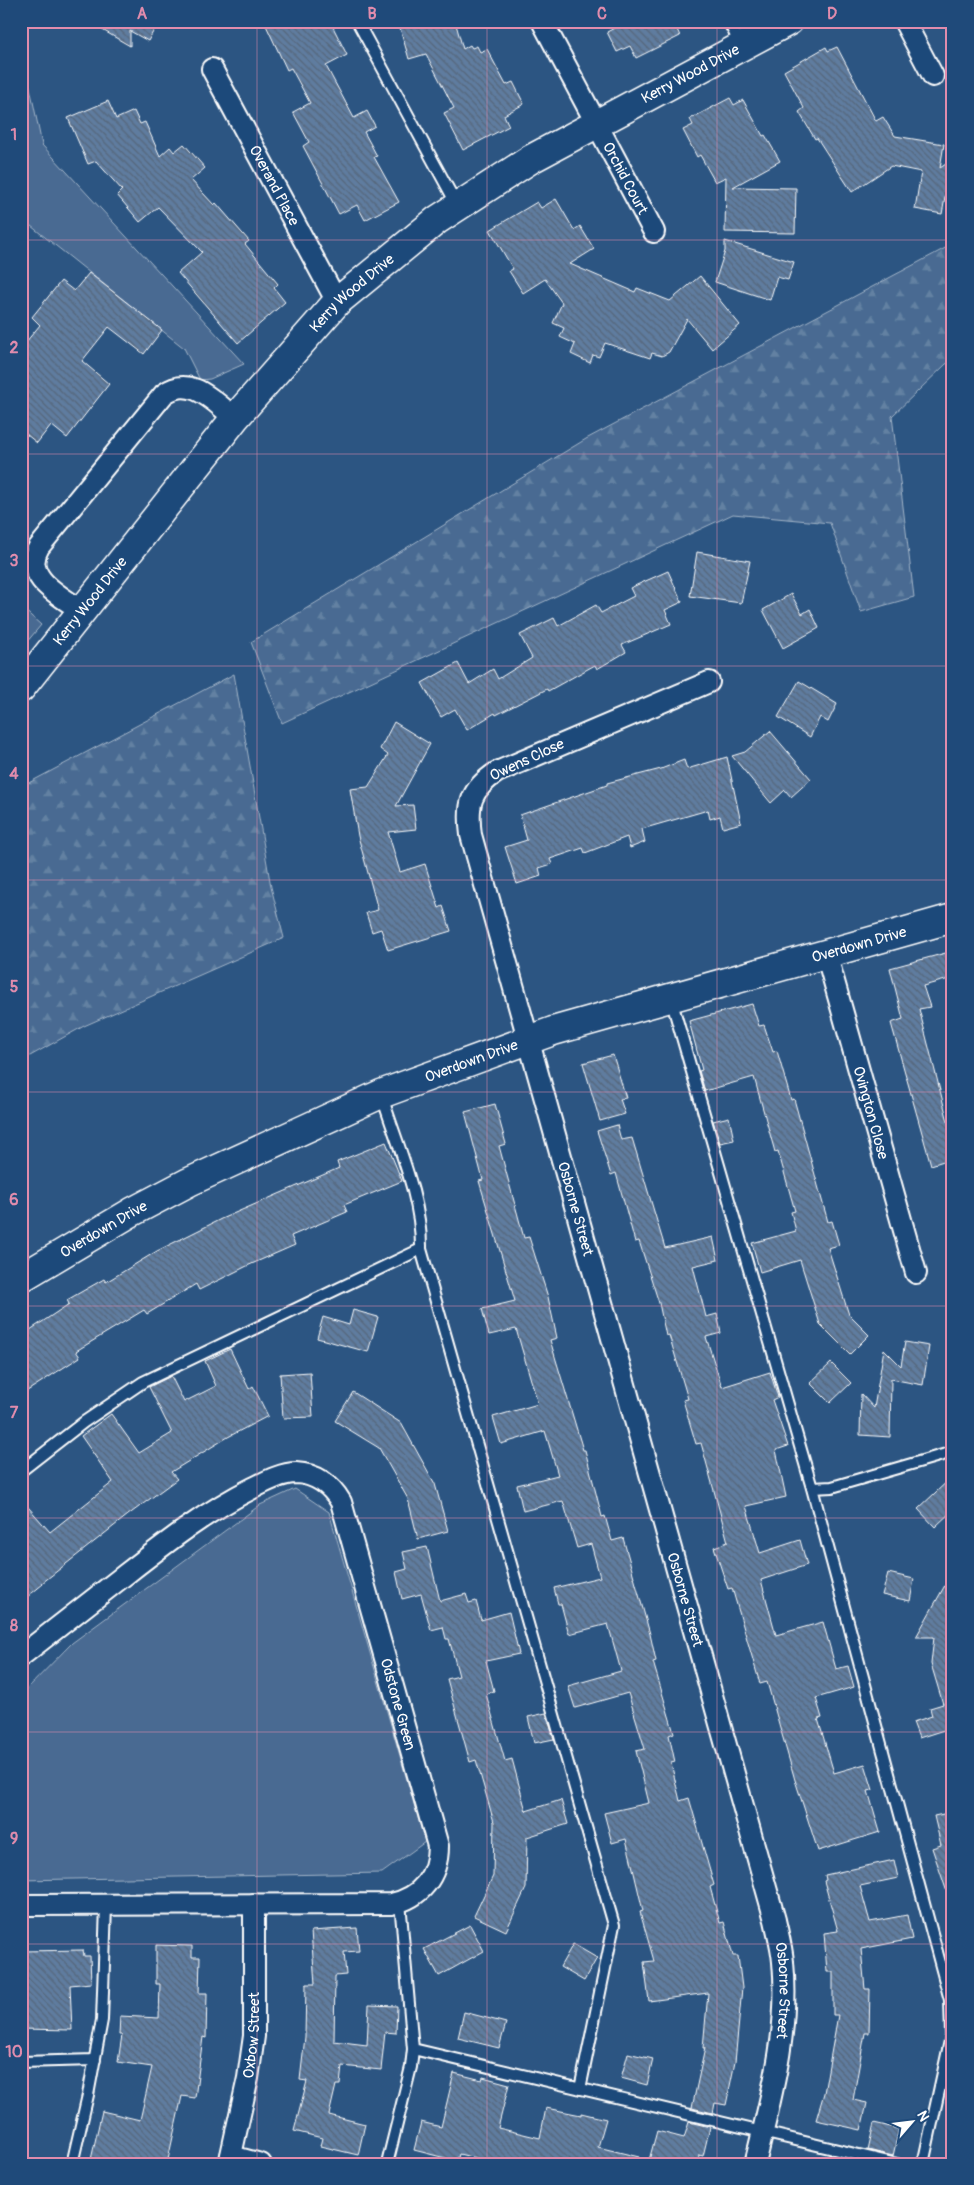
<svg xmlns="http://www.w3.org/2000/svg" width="974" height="2185" font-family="Pangolin,sans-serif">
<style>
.green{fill:#486b92;stroke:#a4b5c8}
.forest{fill:url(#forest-firs);stroke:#a4b5c8}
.building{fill:url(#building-back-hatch);stroke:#fff}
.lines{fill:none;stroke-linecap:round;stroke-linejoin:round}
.lane-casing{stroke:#fff;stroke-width:14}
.street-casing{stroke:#fff;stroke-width:24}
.secondary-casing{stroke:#fff;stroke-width:31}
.lane{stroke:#1f4a7a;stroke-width:10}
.street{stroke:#1f4a7a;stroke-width:20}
.secondary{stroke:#1f4a7a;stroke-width:28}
.grid{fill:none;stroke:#e08cad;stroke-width:1;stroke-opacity:0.55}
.labels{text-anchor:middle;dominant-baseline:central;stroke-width:4;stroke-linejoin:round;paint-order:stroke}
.street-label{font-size:15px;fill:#fff;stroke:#1f4a7a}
.neatline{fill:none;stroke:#e08cad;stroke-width:2}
.grid-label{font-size:16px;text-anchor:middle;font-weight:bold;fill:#e08cad}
</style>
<defs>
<pattern id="forest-firs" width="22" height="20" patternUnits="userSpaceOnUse" patternTransform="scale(1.25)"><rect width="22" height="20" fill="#486b92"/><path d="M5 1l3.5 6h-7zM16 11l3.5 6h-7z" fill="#6381a2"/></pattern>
<pattern id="building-back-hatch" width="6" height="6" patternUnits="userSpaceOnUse" patternTransform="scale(1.25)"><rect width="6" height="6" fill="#5e7c9f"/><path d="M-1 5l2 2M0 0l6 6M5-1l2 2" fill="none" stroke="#56667a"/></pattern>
</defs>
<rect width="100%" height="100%" fill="#2c5582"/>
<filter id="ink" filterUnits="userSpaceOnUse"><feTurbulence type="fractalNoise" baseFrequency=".02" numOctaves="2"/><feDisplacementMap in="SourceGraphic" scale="10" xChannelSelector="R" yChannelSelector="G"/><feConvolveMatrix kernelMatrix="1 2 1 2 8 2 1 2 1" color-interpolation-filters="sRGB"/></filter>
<g filter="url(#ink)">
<path class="green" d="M21 44 42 145 244 364 210 379 200 380 184 348 21 218Z
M21 607 41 625 21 649Z
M295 1489 329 1512 425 1842 382 1873 21 1880V1695L72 1643 260 1505Z"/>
<path class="forest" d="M953 244V361L946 364 892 416 914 597 861 612 830 523 733 514 282 723 251 642 586 439Z
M234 674 271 887 284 938 84 1026 21 1061V787Z"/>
<path class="building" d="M87 21H159L148 41 130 31V46Z
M264 21H330L347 55 326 66 354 118 367 111 375 126 364 132 377 156 374 157 399 202 365 220 357 205 339 214 303 146 309 142 293 112 310 103 291 68 287 70Z
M425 21H455L463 49 470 45 472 48 477 46 480 52 487 49 506 85 513 82 524 104 504 115 509 126 463 150 444 113 454 108 426 54 409 59 400 28Z
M627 21H673L680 36 636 58 630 46 617 52 607 32Z
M826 47 828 51 837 47 876 121 883 117 895 136 944 144 940 168 952 160 942 214 915 209 921 172 891 166 852 192 817 138 815 139 799 112 804 108 784 71Z
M730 98 734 105 743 100 763 136 765 135 780 161 733 187 796 188 795 233 725 232 726 177 715 182 700 155 697 157 683 130 693 125 690 119Z
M108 101 116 119 134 111 140 124 145 122 160 156 170 147 174 152 184 144 205 168 191 180 214 205 216 203 249 241 245 244 278 284 274 288 285 302 238 343 178 273 202 252 158 207 140 222 117 195 122 190 96 161 88 164 68 118Z
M556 199 574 230 580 226 594 249 570 264 635 292 637 288 670 301 700 276 740 325 712 349 687 319 669 352 662 356 652 353 650 358 605 343 599 357 593 355 590 363 571 354 575 344 560 337 564 328 553 323 562 303 545 279 523 293 509 271 513 269 490 230 537 202 541 208Z
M725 241 794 262 788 280 777 277 770 300 715 282 725 251Z
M89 273 162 330 144 354 109 327 82 361 109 384 67 438 51 425 37 443 21 430V348L40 325 32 317 61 281 74 291Z
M697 552 750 561 741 603 690 596Z
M668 571 682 602 665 610 671 624 622 645 626 652 597 669 595 665 548 691 547 689 496 715 495 713 467 730 455 709 441 717 422 683 458 663 469 684 493 669 498 679 532 658 520 635 554 618 558 626 596 605 601 613 634 596 630 588Z
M791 594 802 614 810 609 819 628 783 648 763 610Z
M799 681 837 704 828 722 820 717 810 737 778 717Z
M394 722 430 744 396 806 413 805 416 829 388 832 400 872 425 864 439 908 443 906 451 931 388 950 381 929 372 932 366 913 378 910 358 836 350 789 368 787 388 755 380 749Z
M770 731 811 779 791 797 785 790 771 803 732 756 745 752Z
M727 757 741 823 723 828 720 816 710 819 708 810 642 829 645 842 630 848 627 837 585 853 583 848 550 859 552 864 539 868 541 876 517 884 505 847 527 840 520 815 607 785V783L661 769 684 760 687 769Z
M953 951V978L923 986 930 1007 919 1009 953 1141V1158L931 1165 891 1023 903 1019 890 968Z
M752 1004 759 1026 764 1025 773 1052 777 1051 791 1100 794 1099 828 1222 832 1221 839 1245 828 1248 849 1315 869 1335 850 1354 820 1324 800 1260 760 1272 752 1243 796 1231 791 1212 795 1211 778 1151 775 1152 754 1077 705 1091 699 1071 702 1070 689 1021Z
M613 1055 626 1098 620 1099 625 1114 600 1121 583 1063Z
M495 1104 506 1144 499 1146 524 1238 529 1237 548 1297 557 1338 550 1340 583 1450H585L602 1517 605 1516 612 1541 623 1538 650 1634 656 1661 653 1662 674 1733 669 1735 675 1762 671 1763 680 1801 689 1798 714 1885 710 1887 720 1923 724 1922 733 1956H738L742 1988 735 2062 726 2105 715 2103 713 2113 692 2108 705 2048H703L708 1993 649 2001 644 1962 654 1961 640 1912 643 1911 626 1839 612 1843 604 1813 649 1803 636 1751 645 1749 628 1693 575 1708 568 1686 621 1671 608 1624 569 1634 561 1604H558L554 1588 600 1577 591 1544 577 1548 563 1501 523 1511 517 1485 558 1475 545 1431 501 1444 493 1417 538 1404 516 1329 489 1335 482 1309 515 1301 479 1181 483 1180 465 1112Z
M729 1117 734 1140 720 1143 713 1121Z
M617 1125 621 1140 632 1138 665 1248 713 1237 718 1260 693 1266 706 1317 717 1314 721 1333 706 1337 722 1387 770 1372 778 1397 772 1400 788 1446 776 1450 786 1497 746 1506 760 1553 800 1540 807 1565 761 1580 776 1635 823 1622 836 1669 848 1666 854 1687 816 1698 822 1718 818 1719 834 1773 865 1764 873 1790 868 1791 880 1832 818 1851 795 1780 767 1682 760 1684 732 1588 728 1589 714 1547 728 1542 701 1443 696 1444 683 1400 688 1399 669 1335 666 1336 659 1303 639 1241 635 1242 616 1173 611 1175 597 1131Z
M386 1142 402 1181 344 1205 347 1212 291 1236 295 1245 247 1266 199 1290 196 1284 147 1314 144 1310 76 1351 80 1357 21 1395V1336L69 1304 67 1300 104 1279 106 1282 157 1251 221 1219 339 1168 337 1162Z
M353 1310 378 1317 368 1352 317 1338 323 1317 349 1325Z
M905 1342 929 1346 923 1385 891 1379 890 1437 860 1435 861 1394 874 1408 884 1349 901 1366Z
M230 1349 249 1389 253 1386 268 1416 228 1437 171 1472 177 1479 128 1515 42 1583 43 1584 21 1602V1499L50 1532 113 1482 81 1436 111 1414 139 1453 172 1433 149 1387 171 1376 184 1402 216 1386 205 1361Z
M831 1363 851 1383 830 1403 810 1383Z
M310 1372 313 1417 283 1418 280 1374Z
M353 1392 401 1423 435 1484 448 1531 418 1539 408 1499 379 1448 335 1421Z
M953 1476V1510L935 1527 918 1509Z
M427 1547 440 1601 466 1594 469 1603 476 1601 481 1620 509 1612 519 1654 486 1661 494 1691 486 1694 505 1761 512 1759 526 1811 561 1800 568 1824 527 1837 526 1888 506 1931 474 1916 493 1876 494 1822 476 1760 470 1762 447 1679 459 1676 449 1639H446L443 1627 431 1630 421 1594 402 1599 396 1572 407 1569 403 1552Z
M953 1571V1727L919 1738 913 1722 932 1716 930 1708 943 1704 931 1664 934 1637H916Z
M888 1573 914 1579 910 1601 882 1595Z
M546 1713 554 1739 534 1743 528 1717Z
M953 1812V1901H950L932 1848 941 1845 934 1816Z
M894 1860 898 1878 860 1886 870 1922 907 1915 912 1939 861 1949 865 1989H870L869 2033H865L853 2100 867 2103 861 2130 816 2120 824 2093 838 2015H833V1972H827L824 1933 838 1931 824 1881 826 1880 825 1875Z
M470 1925 484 1951 439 1976 424 1949Z
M357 1928 359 1951 344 1952 346 1975 335 1976 334 2041 367 2045 369 2005 397 2006 396 2033 385 2032 381 2070 342 2066 340 2085H336L329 2115 365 2124 358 2155 320 2146 322 2138 294 2131 307 2081 300 2080 305 2037 306 1984H315L311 1931Z
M573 1944 597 1958 584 1981 560 1967Z
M156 1945 192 1946V1957H200L199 1993H207L206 2038 203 2037 195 2098 182 2096 167 2164H90L102 2111 140 2120 152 2067 118 2062 122 2035H119L120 2016 159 2018 160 1984H156Z
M83 1950 84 1956H90L91 1983 70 1985 72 2030 21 2029V1951Z
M464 2012 506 2023 499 2048 458 2038Z
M628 2053 653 2059 647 2085 621 2078Z
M454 2073 482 2080 483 2077 509 2084 498 2128 540 2138 546 2108 581 2115V2113L606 2119 598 2147 639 2157 638 2164H502L459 2154 457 2161 414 2150 421 2122 441 2127Z
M689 2122 710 2127 703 2156 699 2155 698 2164H648L657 2131 684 2138Z
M874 2123 899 2129 893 2156 868 2150Z"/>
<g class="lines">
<defs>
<path id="lane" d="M357 21 457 205
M728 21 741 45
M671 999 812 1488 950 2000 951 2036 923 2164
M382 1096C397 1145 422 1198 421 1249L614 1925 580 2089
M21 1471 84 1422 143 1382 421 1249
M812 1488 832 1487 953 1452
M413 2049 897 2164
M21 2062 95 2060
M72 2164 88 2095 102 2020 106 1906
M387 2164 411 2067 413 2049 400 1902"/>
<g id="street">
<path id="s1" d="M542 21 654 232"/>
<path d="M904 21 933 76"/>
<path id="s2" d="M212 69 337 302"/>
<path d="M82 611C61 596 21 577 39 547L164 394C191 374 214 402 235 418"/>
<path id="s3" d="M709 682 497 772C470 790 467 804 471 835L775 1920C778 1934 782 1948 783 1962 790 2031 771 2097 755 2164"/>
<path id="s4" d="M826 953 916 1273"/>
<path id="s5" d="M21 1656C56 1629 91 1601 126 1574 167 1542 207 1511 253 1488 265 1482 281 1473 296 1473 317 1474 331 1485 341 1502L438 1846C438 1876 421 1898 391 1904L21 1905"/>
<path d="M231 2156 261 2164"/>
<path id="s6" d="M229 2164 248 2078 254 2036V1904"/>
</g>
<g id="secondary">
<path id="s7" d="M21 688 235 418 337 302 437 220 531 159 789 21"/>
<path id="s8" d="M21 1278 132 1212 189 1182 381 1094 553 1031 953 918"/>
</g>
</defs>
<use href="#lane" class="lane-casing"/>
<use href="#street" class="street-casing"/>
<use href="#secondary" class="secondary-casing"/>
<use href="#lane" class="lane"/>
<use href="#street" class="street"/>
<use href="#secondary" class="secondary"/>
</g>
</g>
<path class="grid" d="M257 21V2164M487 21V2164M717 21V2164M21 240H953M21 454H953M21 666H953M21 880H953M21 1092H953M21 1306H953M21 1518H953M21 1732H953M21 1944H953"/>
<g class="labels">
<g class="street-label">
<text stroke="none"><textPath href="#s7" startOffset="921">Kerry Wood Drive</textPath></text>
<text stroke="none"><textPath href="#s1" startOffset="178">Orchid Court</textPath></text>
<text stroke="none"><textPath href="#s2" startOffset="132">Overand Place</textPath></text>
<text stroke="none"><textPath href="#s7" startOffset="516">Kerry Wood Drive</textPath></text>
<text stroke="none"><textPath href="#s7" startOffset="111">Kerry Wood Drive</textPath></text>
<text transform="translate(527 760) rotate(-25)">Owens Close</text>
<text stroke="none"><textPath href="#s8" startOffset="906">Overdown Drive</textPath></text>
<text stroke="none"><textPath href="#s8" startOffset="501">Overdown Drive</textPath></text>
<text stroke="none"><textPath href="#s4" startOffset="166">Ovington Close</textPath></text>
<text stroke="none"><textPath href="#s3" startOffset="692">Osborne Street</textPath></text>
<text stroke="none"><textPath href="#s8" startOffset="96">Overdown Drive</textPath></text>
<text stroke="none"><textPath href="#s3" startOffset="1098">Osborne Street</textPath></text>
<text stroke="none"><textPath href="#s5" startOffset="599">Odstone Green</textPath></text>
<text stroke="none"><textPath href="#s3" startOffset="1502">Osborne Street</textPath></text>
<text stroke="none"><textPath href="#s6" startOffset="131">Oxbow Street</textPath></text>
</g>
</g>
<rect width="974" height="2185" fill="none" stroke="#1f4a7a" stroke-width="55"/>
<g transform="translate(912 2122) rotate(62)" stroke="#1f4a7a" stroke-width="4" paint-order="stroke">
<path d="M0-4L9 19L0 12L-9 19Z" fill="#ffffff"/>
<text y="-8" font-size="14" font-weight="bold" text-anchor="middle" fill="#ffffff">N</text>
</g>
<rect x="28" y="28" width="918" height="2130" class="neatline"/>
<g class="grid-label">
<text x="142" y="19">A</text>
<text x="372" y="19">B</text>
<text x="602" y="19">C</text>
<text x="832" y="19">D</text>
<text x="14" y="140">1</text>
<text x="14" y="353">2</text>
<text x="14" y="566">3</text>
<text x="14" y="779">4</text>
<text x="14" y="992">5</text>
<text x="14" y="1205">6</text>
<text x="14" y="1418">7</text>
<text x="14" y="1631">8</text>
<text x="14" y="1844">9</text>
<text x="14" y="2057">10</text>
</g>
</svg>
